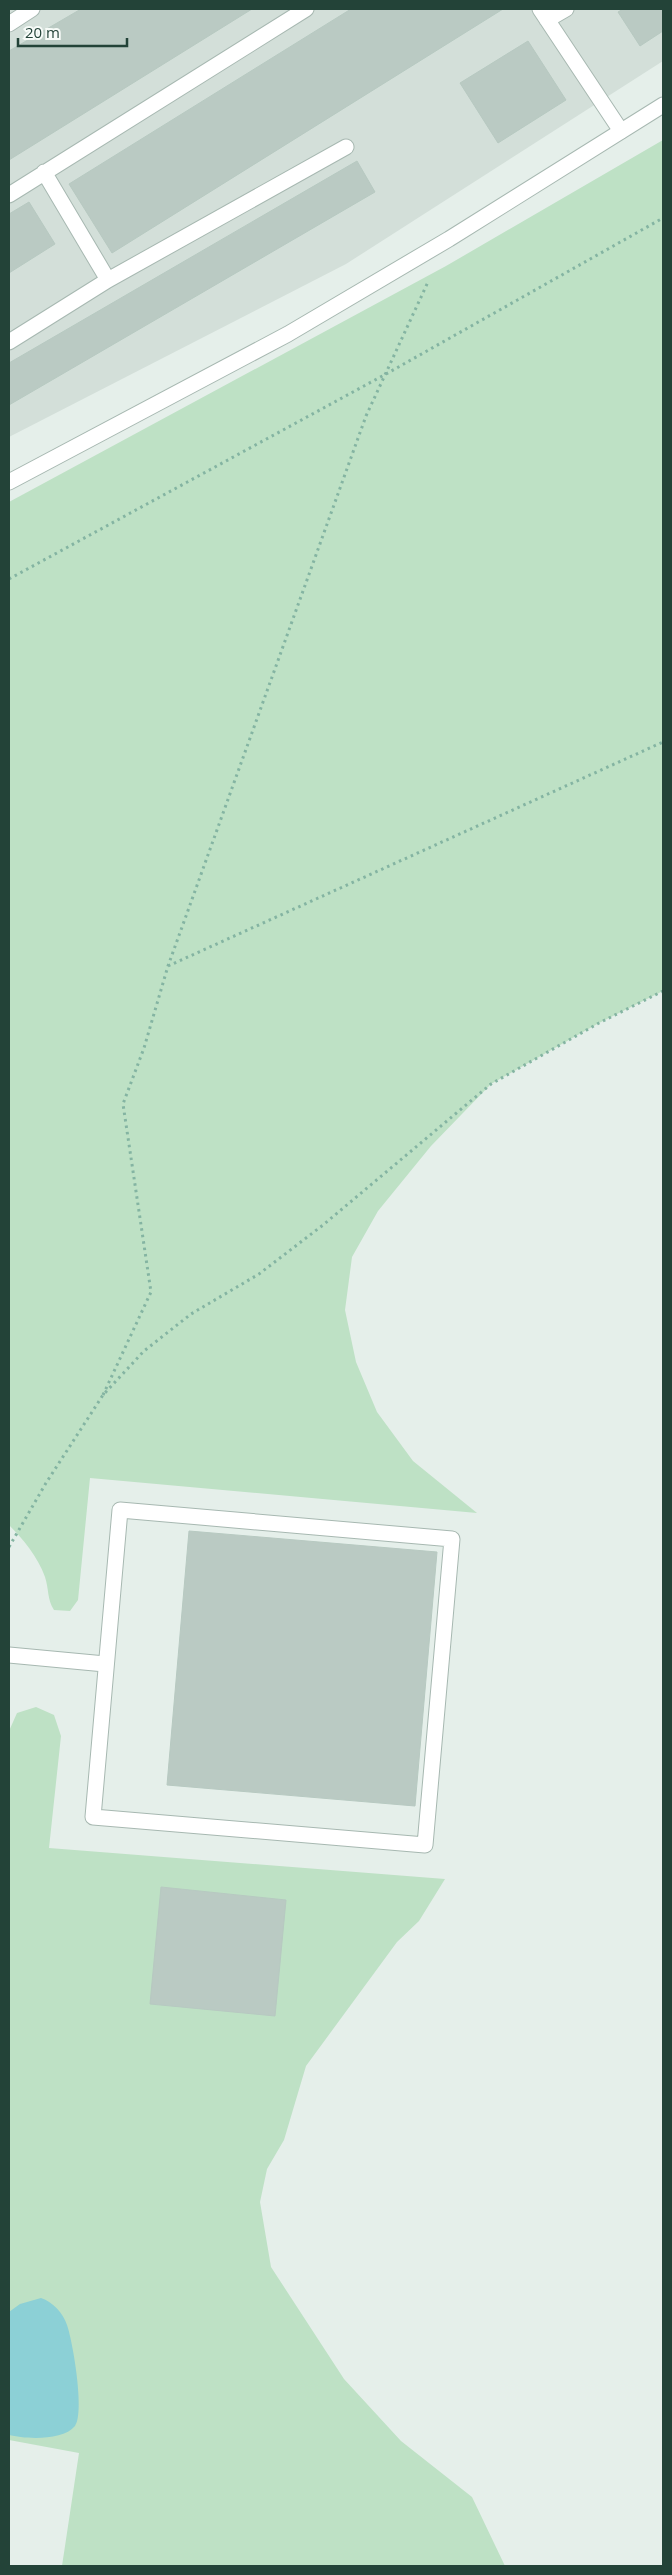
<svg xmlns="http://www.w3.org/2000/svg" width="672" height="2575" font-family="'Open Sans',sans-serif">
<style>
.built{fill:#d3dfd9}
.green{fill:#bee1c5}
.water{fill:#8cd0d6}
.building{fill:#bacac3;stroke:#b7c9c1}
.lines{fill:none;stroke-linecap:round;stroke-linejoin:round}
.service-casing{stroke:#a7b8b1;stroke-width:17}
.minor-casing{stroke:#a7b8b1;stroke-width:17}
.path{stroke:#84b4a2;stroke-width:3;stroke-dasharray:2.5 4;stroke-linecap:butt}
.service{stroke:#fff;stroke-width:15}
.minor{stroke:#fff;stroke-width:15}
</style>
<rect width="100%" height="100%" fill="#e5efea"/>
<path class="built" d="M9 9H663V61L346 264 9 437Z"/>
<path class="green" d="M663 140V991L599 1023 491 1084 431 1146 378 1211 352 1257 345 1310 356 1362 377 1412 413 1461 477 1513 90 1478 78 1600 70 1611 54 1610C47 1599 49 1589 45 1577 38 1557 23 1539 9 1525V502L446 266Z
M36 1707 54 1715 61 1736 49 1848 445 1879 419 1921 397 1942 306 2066 284 2140 267 2169 260 2202 271 2267 344 2379 401 2441 472 2497 505 2566H62L79 2453 9 2440V1731L17 1713Z"/>
<path class="water" d="M41 2298C53 2302 63 2313 67 2325 73 2342 85 2413 75 2426 63 2441 25 2439 9 2435V2312L20 2304Z"/>
<path class="building" d="M81 9H252L9 160V51Z
M351 9H503L112 253 69 184Z
M623 9H663V31L640 46 618 12Z
M528 41 566 100 498 143 460 83Z
M357 161 375 192 9 405V363Z
M29 202 55 244 9 273V214Z
M189 1531 437 1552 415 1806 167 1785Z
M161 1887 286 1900 275 2016 150 2004Z"/>
<g class="lines">
<defs>
<path id="service" d="M540 9 621 131
M547 20 566 9
M9 24 32 9
M44 172 108 280
M9 195 306 9
M9 342 108 280 346 147
M120 1510 452 1539 425 1845 93 1817Z
M9 1655 105 1664"/>
<path id="minor" d="M9 482 288 334 449 239 663 105"/>
</defs>
<use href="#service" class="service-casing"/>
<use href="#minor" class="minor-casing"/>
<path class="path" d="M9 579 386 374 663 218
M168 966 663 742
M103 1395 151 1292 123 1104 144 1048 168 966 366 416 428 282
M9 1547 46 1483 103 1395 144 1351 191 1314 259 1274 323 1225 491 1084 599 1023 663 991"/>
<use href="#service" class="service"/>
<use href="#minor" class="minor"/>
</g>
<rect width="672" height="2575" fill="none" stroke="#234338" stroke-width="20"/>
<path d="M18 38v8h109v-8" fill="none" stroke="#234338" stroke-width="2.5"/>
<text x="25" y="38" font-size="15" fill="#234338" stroke="#f7fbf8" stroke-width="4" paint-order="stroke">20 m</text>
</svg>
